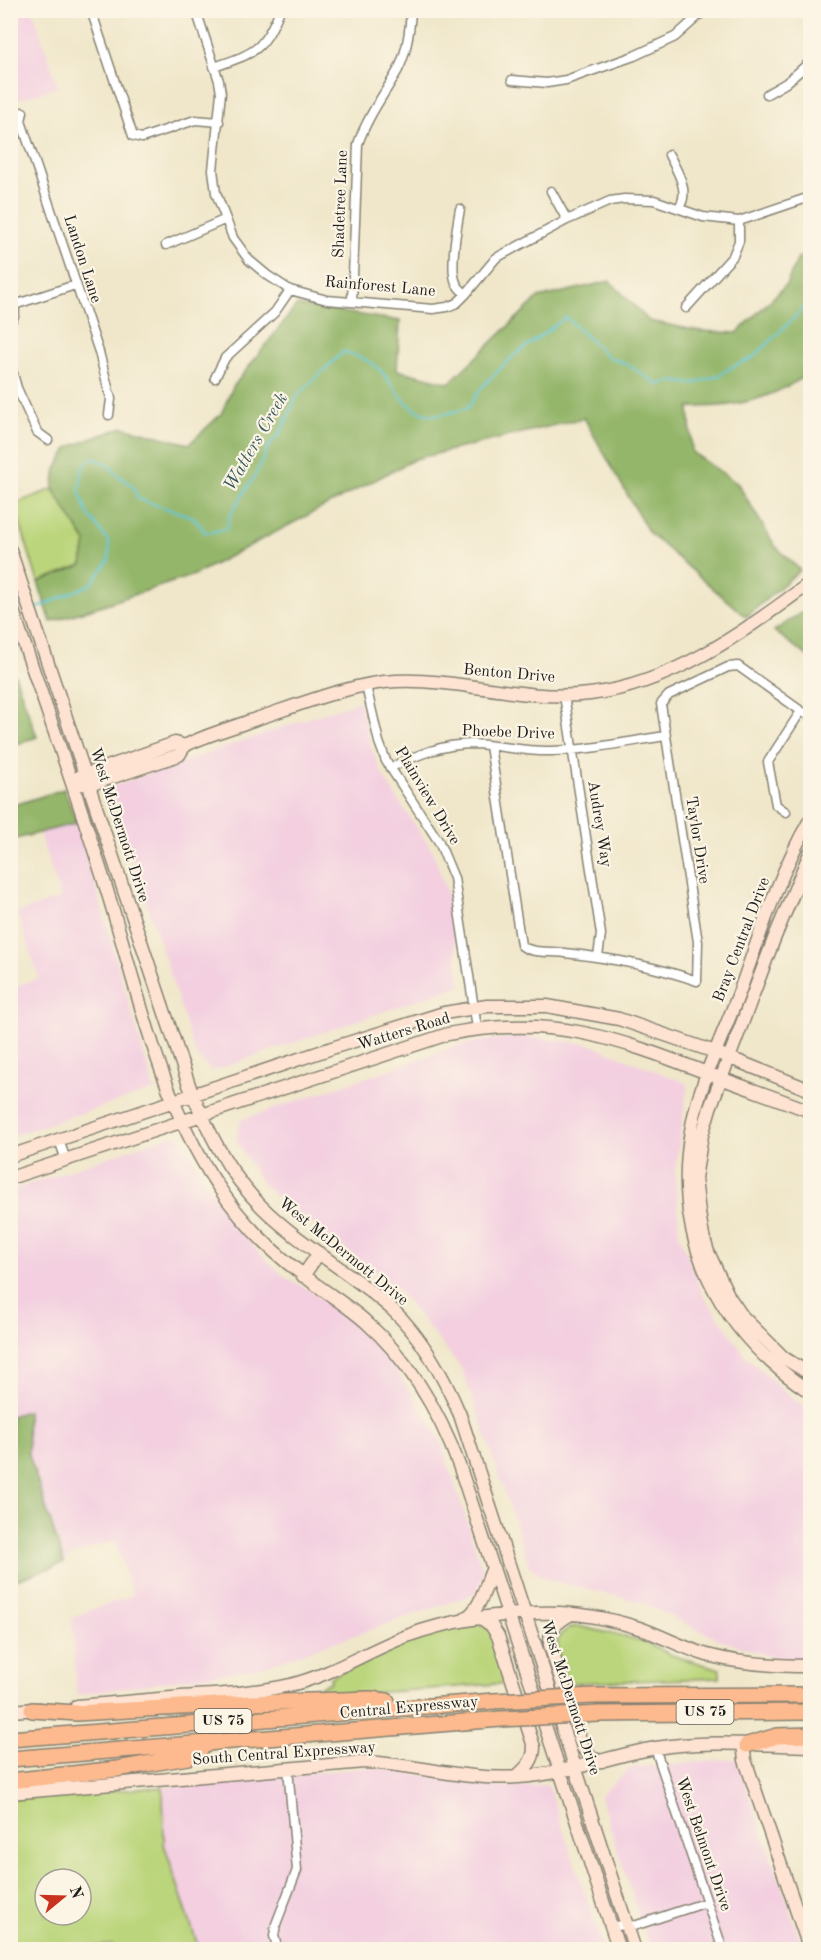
<svg xmlns="http://www.w3.org/2000/svg" width="821" height="1960" font-family="'Old Standard TT',serif">
<style>
.built{fill:#f3cfe0}
.green{fill:#bbd57b;stroke:#6c784c;stroke-width:1.5;fill-rule:evenodd}
.forest{fill:#94b66b;stroke:#586944;stroke-width:1.5}
.lines{fill:none;stroke-linecap:round;stroke-linejoin:round}
.stream{stroke:#5dc7d7;stroke-width:2}
.street-casing{stroke:#868273;stroke-width:11}
.secondary-casing{stroke:#868273;stroke-width:15}
.highway-casing{stroke:#868273;stroke-width:18}
.street{stroke:#fff;stroke-width:8}
.secondary{stroke:#fee3d2;stroke-width:12}
.highway{stroke:#fcba8e;stroke-width:15}
.highway-bridge-casing{stroke:#868273;stroke-width:18;stroke-linecap:butt}
.highway-bridge{stroke:#fcba8e;stroke-width:15}
.labels{text-anchor:middle;dominant-baseline:central;stroke-width:4.5;stroke-linejoin:round;paint-order:stroke}
.shield{fill:#fcf5e5;stroke:#5f5d58;stroke-width:1.5}
.shield-label{font-size:15px;font-weight:bold;fill:#1c1c1c}
.street-label{font-size:16px;fill:#1c1c1c;stroke:#fcf5e5}
.water-label{font-size:18px;font-style:italic;fill:#33585d;stroke:#fcf5e5}
</style>
<rect width="100%" height="100%" fill="#fcf5e5"/>
<filter id="ink" filterUnits="userSpaceOnUse"><feTurbulence type="fractalNoise" baseFrequency=".0167" numOctaves="2"/><feDisplacementMap in="SourceGraphic" scale="12" xChannelSelector="R" yChannelSelector="G"/><feConvolveMatrix kernelMatrix="1 2 1 2 8 2 1 2 1" color-interpolation-filters="sRGB"/></filter>
<filter id="wash" filterUnits="userSpaceOnUse"><feTurbulence type="fractalNoise" baseFrequency=".008" numOctaves="4" result="noise"/><feDisplacementMap in="SourceGraphic" scale="24" xChannelSelector="R" yChannelSelector="G"/><feGaussianBlur stdDeviation="1.35" result="paint"/><feColorMatrix in="noise" values="0 0 0 0 0 0 0 0 0 0 0 0 0 0 0 0 0 1.4 0 .05"/><feComposite in="paint" operator="in"/></filter>
<g filter="url(#wash)">
<rect width="100%" height="100%" fill="#f0e7ca"/>
<path class="built" d="M10 11H33L58 87 11 102Z
M359 701 372 749 381 772 394 794 433 852 449 898 460 985 212 1071 196 1056 110 787Z
M77 823 154 1090 11 1136 10 1031 12 1030 10 988 39 978 17 913 61 898 39 833Z
M517 1036 589 1044 688 1084 675 1169 679 1234 703 1295 747 1358 792 1398 810 1410V1659L776 1658 720 1640 641 1602 561 1583 545 1578 534 1570 529 1565 480 1419 461 1368 394 1285 298 1214 262 1184 236 1140 241 1120 464 1044Z
M172 1135 181 1138 213 1193 256 1250 288 1280 306 1288 352 1320 383 1350 439 1437 483 1571 477 1593 265 1666 251 1669 77 1695 72 1617 133 1595 114 1540 70 1556 64 1563 28 1452 27 1411 11 1416 10 1191Z
M736 1759 804 1949H650L600 1796 630 1768Z
M373 1767 499 1787 548 1785 604 1949H199L164 1844 163 1787Z
M112 1945 113 1949 50 1950Z"/>
<path class="green" d="M53 489 86 542 82 565 38 582 14 504Z
M479 1624 490 1628 509 1683 318 1697 316 1689 331 1682 330 1678C377 1654 425 1627 479 1624Z
M578 1626 643 1641 674 1656 720 1669V1678L568 1683C561 1663 544 1631 578 1626Z
M163 1787 164 1844 199 1949H113L112 1945 50 1949 11 1950V1798ZM45 1879H81V1915H45Z"/>
<path class="forest" d="M810 253V372C784 392 751 404 718 406 708 407 698 406 689 408L692 452 738 484 775 546 800 570 746 617 649 533 584 418 415 459 194 575 51 622 38 582 82 565 86 542 53 489 56 469 69 447 123 427 189 444 221 414 233 387 297 305 400 321 397 370 449 383 538 298 610 281 649 321 700 331 737 333 786 285 798 258Z
M810 607V658L774 631Z
M15 675 37 737 11 746V676Z
M64 789 77 823 11 840V806Z
M27 1411 28 1452 64 1563 11 1582V1416Z"/>
<g class="lines">
<path class="stream" d="M33 610 91 584 109 560V542L87 513 79 491 83 467 92 458 106 463 119 476 133 486 138 499 193 517 206 533 227 529 230 515 256 474 269 446 281 432 297 396 343 352C357 355 370 360 380 370 395 386 406 412 431 415 443 416 456 411 468 408L481 388 511 358 566 317 608 357 625 363 659 385 670 381 692 384 720 375 730 368 754 357 810 302"/>
</g>
</g>
<g filter="url(#ink)">
<g class="lines">
<defs>
<path id="street" d="M91 10 133 136 142 138 195 120 219 122
M196 10 219 81 221 93 213 170 216 193 233 238 249 260 267 275 290 290 327 300 433 309 447 307 457 303 466 294 496 258 567 220 610 201 624 199 654 200 703 217 739 221 810 197
M214 67C255 53 263 51 280 10
M512 80 547 83 566 80 634 56 675 37 705 10
M767 94 786 83 810 62
M23 112 21 121 99 352 111 399 109 415
M669 155C676 169 691 192 679 207
M551 191 567 220
M460 209C457 226 450 264 455 280 457 287 461 290 466 294
M166 245 224 220
M10 300C16 307 17 315 10 322
M352 302 358 144C367 117 384 95 398 70 407 52 410 30 411 10
M14 305 75 285
M686 308 733 256 739 241V221
M10 363 17 388 37 432 48 440
M215 378 225 358 275 312 290 290
M366 686 379 742 386 761 439 842 454 878 477 1028
M564 695 601 934 598 957
M490 746 521 945C530 954 552 951 565 953 610 958 655 966 697 981L698 942 661 704 669 695 728 667 738 666 801 711 810 716
M390 768C416 755 443 744 473 744 499 745 525 752 551 751 589 750 627 742 665 736
M786 812 776 805 768 762 801 711
M59 1140 66 1160
M655 1748 723 1950
M611 1926 637 1925 707 1902
M278 1950 274 1936 276 1924 297 1870 288 1768"/>
<path id="secondary" d="M10 550 189 1085C207 1129 227 1172 261 1206 301 1246 353 1273 394 1311 424 1340 444 1377 460 1415L635 1950
M10 602C44 703 81 804 112 907 139 998 163 1104 216 1183 239 1219 268 1249 302 1274 323 1291 346 1304 366 1322 411 1362 440 1413 460 1468L619 1950
M79 777 175 743 185 746
M82 784 89 785 179 755C181 752 182 750 184 747 191 740 235 727 247 722 291 708 351 683 396 681 461 678 523 702 590 694 674 684 744 631 810 583
M810 820C779 873 760 935 739 993 722 1038 699 1083 691 1131 672 1240 719 1332 810 1392
M810 853 774 939 710 1108 702 1135 695 1178 699 1213 703 1236 708 1252 729 1297 742 1316 784 1358 810 1374
M10 1156 335 1047 444 1013 487 1006H547L619 1019 715 1052 810 1090
M10 1178 448 1034C551 1014 613 1037 707 1073 741 1086 776 1098 810 1111
M303 1276 319 1253
M571 1614C557 1622 549 1628 550 1645L583 1748 594 1759 602 1761
M481 1618 491 1625 498 1636 534 1747C534 1761 526 1768 516 1777
M465 1619C483 1606 484 1587 493 1568
M77 1706C117 1703 156 1699 195 1696 227 1694 259 1692 290 1685 332 1675 367 1651 407 1636 449 1620 492 1615 536 1613 572 1611 605 1617 639 1628 662 1636 684 1648 707 1655 741 1664 775 1666 810 1666
M10 1711 39 1709
M743 1744 745 1760 810 1950
M10 1793 364 1762C416 1764 466 1781 518 1777 567 1774 608 1756 656 1748 706 1740 760 1745 810 1746"/>
<path id="highway" d="M594 1696 810 1695
M32 1710 77 1713 251 1703 370 1699 387 1701
M599 1714 810 1712
M10 1739 494 1701
M747 1745 777 1736 810 1735
M10 1759 501 1719
M10 1781 117 1769 188 1757 208 1743"/>
</defs>
<use href="#street" class="street-casing"/>
<use href="#secondary" class="secondary-casing"/>
<use href="#highway" class="highway-casing"/>
<use href="#street" class="street"/>
<use href="#secondary" class="secondary"/>
<use href="#highway" class="highway"/>
<defs>
<path id="highway-bridge" d="M494 1701 594 1696
M501 1719 599 1714"/>
</defs>
<use href="#highway-bridge" class="highway-bridge-casing"/>
<use href="#highway-bridge" class="highway-bridge"/>
</g>
</g>
<g class="labels">
<g class="shield">
<rect x="676.5" y="1700" width="57" height="24" rx="4.5"/>
<rect x="194.5" y="1709" width="57" height="24" rx="4.5"/>
</g>
<g class="shield-label">
<text x="705" y="1712">US 75</text>
<text x="223" y="1721">US 75</text>
</g>
<g class="street-label">
<text transform="translate(341 204) rotate(-88)">Shadetree Lane</text>
<text transform="translate(82 259) rotate(72)">Landon Lane</text>
<text transform="translate(380 287) rotate(5)">Rainforest Lane</text>
<text transform="translate(509 674) rotate(5)">Benton Drive</text>
<text transform="translate(508 733) rotate(2)">Phoebe Drive</text>
<text transform="translate(427 796) rotate(59)">Plainview Drive</text>
<text transform="translate(599 824) rotate(81)">Audrey Way</text>
<text transform="translate(119 825) rotate(72)">West McDermott Drive</text>
<text transform="translate(697 840) rotate(81)">Taylor Drive</text>
<text transform="translate(742 940) rotate(-69)">Bray Central Drive</text>
<text transform="translate(404 1032) rotate(-17)">Watters Road</text>
<text transform="translate(343 1252) rotate(39)">West McDermott Drive</text>
<text transform="translate(570 1698) rotate(72)">West McDermott Drive</text>
<text transform="translate(409 1708) rotate(-5)">Central Expressway</text>
<text transform="translate(284 1754) rotate(-4)">South Central Expressway</text>
<text transform="translate(703 1844) rotate(71)">West Belmont Drive</text>
</g>
<g class="water-label">
<text transform="translate(256 442) rotate(-60)">Watters Creek</text>
</g>
</g>
<rect width="821" height="1960" fill="none" stroke="#fcf5e5" stroke-width="36"/>
<g transform="translate(63 1897) rotate(71)"><circle r="28" fill="#fcf5e5" stroke="#a29e95" stroke-width="1.5"/>
<path d="M0-4.5L10 22L0 15L-10 22Z" fill="#c8321e"/>
<text y="-9" font-size="16" font-weight="bold" text-anchor="middle" fill="#1c1c1c">N</text>
</g>
</svg>
